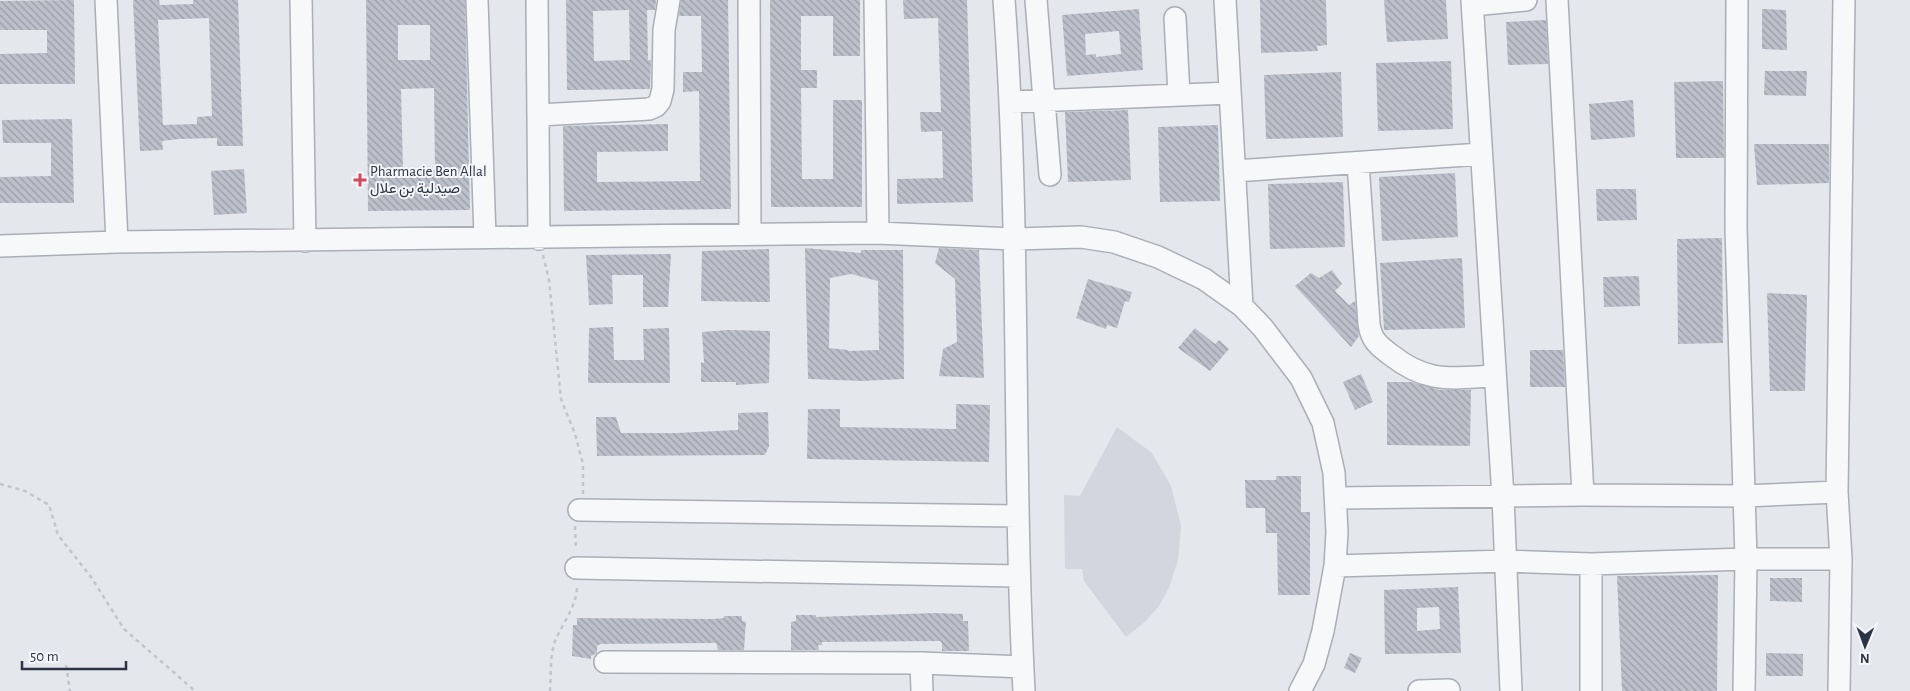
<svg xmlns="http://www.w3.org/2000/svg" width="1910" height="691" font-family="'Alegreya Sans',Vazirmatn,sans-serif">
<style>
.built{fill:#d2d6de}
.building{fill:url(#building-back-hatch);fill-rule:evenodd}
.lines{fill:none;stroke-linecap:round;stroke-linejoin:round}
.minor-casing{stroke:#a9aeb7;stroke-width:24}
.path{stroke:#c2c5cb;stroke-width:2.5;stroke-dasharray:4 4;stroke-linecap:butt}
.minor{stroke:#f7f8fa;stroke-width:21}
.poi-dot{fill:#d1495b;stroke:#f4f6f9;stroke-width:2}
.labels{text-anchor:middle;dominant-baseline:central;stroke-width:4;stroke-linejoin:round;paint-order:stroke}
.poi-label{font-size:15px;fill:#2b3445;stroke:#f4f6f9;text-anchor:start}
</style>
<defs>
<pattern id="building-back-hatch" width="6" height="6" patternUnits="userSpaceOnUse" patternTransform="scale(1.25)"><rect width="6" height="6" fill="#bbc0ca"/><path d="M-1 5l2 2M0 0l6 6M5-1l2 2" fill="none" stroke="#989da6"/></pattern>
</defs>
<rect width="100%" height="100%" fill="#e4e7ec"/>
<path class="built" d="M1117 427 1152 453 1171 486 1181 526 1178 560 1169 588 1159 606 1146 621 1126 637 1084 581 1082 569H1065L1064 495 1080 496Z"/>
<path class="building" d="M74 0 75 84H0V54L47 53V30H0V1Z
M133 0H159L160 5 193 4V0H238L243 146H217V138L179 139 162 141 163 150 140 151ZM209 18 212 116 197 117V124L163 125 158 20Z
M366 0H465L470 210 368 211ZM398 25H430V60H398ZM434 88 435 170H403L401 89Z
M566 0H656L655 10H647L648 60H651L650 89 567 90ZM629 10 630 60 594 61 593 11Z
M681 0H728L731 209 564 211 563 126 668 124V151L597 152V182L700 181 699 91 683 92V72H702L701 16H679Z
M770 0H860V56H833V16H801V70H817V88H801L802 179H833V100H862V207H771Z
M903 0H967L973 202 897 204V179L943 178 942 131 921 132 920 112H941L938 18 904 19Z
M1260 0H1326L1327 45 1317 46 1318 51 1261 53Z
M1384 0H1446L1448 39 1387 42Z
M1139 9 1143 70 1067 76 1062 15ZM1119 31 1121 54 1096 57V54L1086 55 1085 34Z
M1762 9 1786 10 1787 50 1762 49Z
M1546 20 1548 64 1508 65 1506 22Z
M1451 61 1453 129 1378 131 1376 63Z
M1765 71H1807L1806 96 1764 95Z
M1341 72 1343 137 1266 139 1264 75Z
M1723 81 1724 158H1676L1674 82Z
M1633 100 1635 137 1591 140 1589 104Z
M1128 110 1131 180 1068 182 1065 112Z
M72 119 74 203H0V177L51 176V143H3L2 120Z
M1218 125 1220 201 1160 202 1158 127Z
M1754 144H1829V183L1757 185Z
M244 169 247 213 214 215 211 171Z
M1455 173 1458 237 1382 241 1379 177Z
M1343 182 1345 247 1270 249 1268 184Z
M1596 189H1636L1637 220 1597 221Z
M1722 238 1723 343 1678 344 1677 239Z
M805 248 861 253V250H903L904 379 862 381 808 379ZM851 274 878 281 879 350 848 351V350L829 348 830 278Z
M939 248 979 250 984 378 939 376 943 349 957 342 955 279 935 263Z
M769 249 770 302 701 301 702 251Z
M671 254 668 307H643V275H612L613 304 589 305 586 255Z
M1462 258 1465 328 1384 330 1380 263Z
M1332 270 1342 284 1335 291 1349 305 1355 301 1359 336 1351 347 1295 286 1311 273 1319 278Z
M1639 276 1640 306 1604 307 1603 277Z
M1088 279 1132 292 1129 302 1125 301 1117 328 1107 325 1106 329 1076 318Z
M1767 293 1807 295 1805 391H1770Z
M613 327 614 360H644L643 329 669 328 670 383H588L589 328Z
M1195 328 1215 344 1219 340 1229 349 1210 371 1178 348Z
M728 330 770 331 769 383 736 385V382H701V362L704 363 702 332Z
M1530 350H1563L1565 387H1530Z
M1361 374 1373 402 1355 410 1343 382Z
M1387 382H1411L1440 390H1471L1470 446 1387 445Z
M956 404 990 405 989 462 807 459 808 409H840V427L956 429Z
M768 412 769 446 765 455 597 456 596 417H616L621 433H677L738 430V413Z
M1276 476H1301V512H1310V595H1278L1277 533H1266L1265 508H1246L1245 480H1276Z
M1718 575 1717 691H1622L1617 576Z
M1770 578H1802V602L1770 601Z
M1458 587 1461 653 1385 654 1384 590ZM1439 607 1440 629 1417 631V608Z
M935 613 963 614V621H968L969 651H942V643L940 641 822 642V645H818L819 650H791V622L796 621V615H816V617Z
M724 616H742V621L746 622 744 650H718L716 643 600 644 597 646V653L591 656V659L572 656 573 625H577V618L714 619 724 618Z
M1350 653 1362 658 1355 673 1344 668Z
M1766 653 1803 654V676H1766Z"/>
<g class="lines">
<defs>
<path id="minor" d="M106 0 117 242
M301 0 305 241
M477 0 485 237
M537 0 539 239
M749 0 750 233
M875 0 878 233
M1004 0C1021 230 1012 461 1024 691
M1036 0 1050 175
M1225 0 1242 306
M1472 0 1503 497 1511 691
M1557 0 1583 495
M1737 0 1736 228 1746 559 1744 691
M1473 5 1526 0
M1175 18 1179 95
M1011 102 1230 93
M538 115 633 110 649 109 656 106 660 101 663 89 664 30 669 0
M1358 163 1369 324C1371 340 1379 346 1391 355 1428 384 1451 378 1495 376
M1235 171 1481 154
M0 246 117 242 878 233 1013 239 1081 237 1114 242 1158 257 1204 279 1242 306 1263 328 1301 378 1323 423 1334 473 1337 532 1335 566 1323 631 1314 664 1300 691
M1336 498 1583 495 1744 496 1837 492
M579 510 1018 516
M1591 564V691
M1335 566 1506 561 1591 564 1746 559H1841
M576 568 1019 576
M605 662 921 663 1022 667
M921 663 922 691
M1419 691 1449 690
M1839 691 1841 559 1837 492 1844 0"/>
</defs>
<use href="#minor" class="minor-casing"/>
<path class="path" d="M543 255 549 280 561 399 575 434 583 464V494
M0 484 25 491 49 505 58 535 91 577 124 629 195 691
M575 526 576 550
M66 665 70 691
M550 691C551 677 550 658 554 644 561 624 577 608 577 586"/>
<use href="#minor" class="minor"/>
</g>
<path class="poi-dot" d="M357.5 172.5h5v5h5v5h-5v5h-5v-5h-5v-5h5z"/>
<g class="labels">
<g class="poi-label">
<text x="370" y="171">Pharmacie Ben Allal<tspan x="370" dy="17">صيدلية بن علال</tspan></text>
</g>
</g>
<g transform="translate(1865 646) rotate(181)" stroke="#f4f6f9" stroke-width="4" paint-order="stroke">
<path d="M0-4L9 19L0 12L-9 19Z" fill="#2b3445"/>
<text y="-8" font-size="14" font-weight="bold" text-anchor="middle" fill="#2b3445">N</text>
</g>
<path d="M22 661v8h104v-8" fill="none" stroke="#2b3445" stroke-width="2.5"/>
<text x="30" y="661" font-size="15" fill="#2b3445" stroke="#f4f6f9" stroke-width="4" paint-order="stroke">50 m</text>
</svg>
